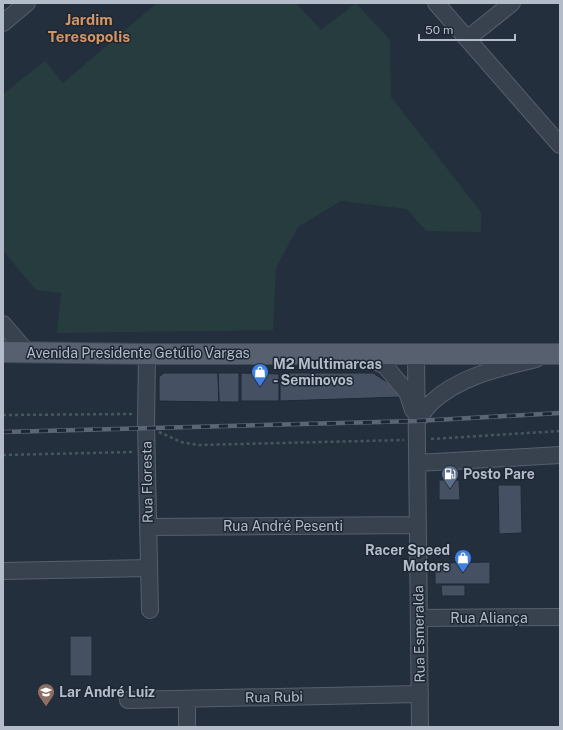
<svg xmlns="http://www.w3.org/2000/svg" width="563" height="730" font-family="'Public Sans',sans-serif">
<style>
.green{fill:#263c3f}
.building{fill:#455162;stroke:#1f2835}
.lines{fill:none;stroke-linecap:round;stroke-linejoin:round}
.minor-casing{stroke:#565f6c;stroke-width:18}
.major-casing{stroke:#414a57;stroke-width:22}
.path{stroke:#44595c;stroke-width:2.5;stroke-dasharray:3 3;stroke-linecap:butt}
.minor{stroke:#38414e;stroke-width:16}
.major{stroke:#56606e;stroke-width:20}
.rail-casing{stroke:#5a6575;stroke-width:4.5}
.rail{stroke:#1d2633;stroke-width:3;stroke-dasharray:9;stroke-linecap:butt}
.labels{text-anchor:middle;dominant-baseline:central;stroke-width:3;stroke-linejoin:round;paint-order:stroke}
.street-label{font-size:14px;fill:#b4bcc9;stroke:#1d2633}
.poi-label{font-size:14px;font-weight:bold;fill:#b4bcc9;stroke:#1d2633;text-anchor:start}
.neighbourhood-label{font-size:15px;font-weight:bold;fill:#d59563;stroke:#1d2633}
</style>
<rect width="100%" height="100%" fill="#242f3e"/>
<path class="green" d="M157 3H296L321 30 356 3 390 40 391 97 481 212V232L426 231 407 209 341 201 298 227 276 268 273 330 57 333 61 293 36 290 5 253 3 254V94L45 61 63 83Z"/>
<path class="building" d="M164 373H218L219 402 159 401V377Z
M218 373H239V402H219Z
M241 373 279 374V401H241Z
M280 373H373L390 384 401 397 280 401Z
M439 480H459L460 500H439Z
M498 485H521L522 533 499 534Z
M490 562V584H435V563Z
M441 585H465V596H442Z
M70 636H92V676H70Z"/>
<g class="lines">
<defs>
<path id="minor" d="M436 3 560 145
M3 23 27 3
M467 39 512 3
M3 324 27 352
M147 354 146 423 150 610
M416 354 420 727
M362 355 385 366 407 392 413 410
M417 421C422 415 426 407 432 402 460 376 500 368 536 359
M417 463 560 455
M148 527 418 525
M3 571 149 568
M419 618 560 617
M187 699V727
M128 700 420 694"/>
<path id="major" d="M3 352 147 354H560"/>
</defs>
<use href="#minor" class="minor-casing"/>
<use href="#major" class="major-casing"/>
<path class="path" d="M3 415 132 414
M159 432 181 442 199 445 404 440
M431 439 560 431
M3 455 132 452"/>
<use href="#minor" class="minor"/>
<use href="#major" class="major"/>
<defs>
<path id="rail" d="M3 432 417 421 560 413"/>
</defs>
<use href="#rail" class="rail-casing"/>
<use href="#rail" class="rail"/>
</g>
<defs>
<symbol id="shop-pin" viewBox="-11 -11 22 30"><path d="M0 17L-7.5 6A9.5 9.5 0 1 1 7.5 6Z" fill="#3f7fe0" stroke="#1d2633"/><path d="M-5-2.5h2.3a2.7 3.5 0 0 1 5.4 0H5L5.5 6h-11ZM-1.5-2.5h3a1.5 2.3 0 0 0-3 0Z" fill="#fff"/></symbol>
<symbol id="fuel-pin" viewBox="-11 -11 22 30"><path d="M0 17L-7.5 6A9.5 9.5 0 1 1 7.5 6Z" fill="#5c6f8a" stroke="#1d2633"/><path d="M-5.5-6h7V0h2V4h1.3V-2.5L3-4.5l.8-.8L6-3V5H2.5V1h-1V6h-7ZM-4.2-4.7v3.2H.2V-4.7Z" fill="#fff"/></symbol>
<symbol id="school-pin" viewBox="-11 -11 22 30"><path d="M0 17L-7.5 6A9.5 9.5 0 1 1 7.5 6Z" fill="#8d6e63" stroke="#1d2633"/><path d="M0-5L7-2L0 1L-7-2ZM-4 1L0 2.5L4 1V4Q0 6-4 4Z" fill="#fff"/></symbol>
</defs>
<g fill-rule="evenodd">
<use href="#shop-pin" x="250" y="362" width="20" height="27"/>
<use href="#fuel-pin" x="440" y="464" width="20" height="27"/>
<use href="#shop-pin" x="453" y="548" width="20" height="27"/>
<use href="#school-pin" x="36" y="682" width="20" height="27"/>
</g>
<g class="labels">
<g class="street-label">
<text x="138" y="353">Avenida Presidente Getúlio Vargas</text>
<text transform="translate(147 482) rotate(-91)">Rua Floresta</text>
<text x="283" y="526">Rua André Pesenti</text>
<text x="489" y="618">Rua Aliança</text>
<text transform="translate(419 634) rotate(-91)">Rua Esmeralda</text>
<text transform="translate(274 697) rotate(-1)">Rua Rubi</text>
</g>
<g class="poi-label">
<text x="273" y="364">M2 Multimarcas<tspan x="273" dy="16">- Seminovos</tspan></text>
<text x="463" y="474">Posto Pare</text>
<text x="450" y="550" text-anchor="end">Racer Speed<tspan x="450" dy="16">Motors</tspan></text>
<text x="59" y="692">Lar André Luiz</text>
</g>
<g class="neighbourhood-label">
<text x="89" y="19">Jardim<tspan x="89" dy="17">Teresopolis</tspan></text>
</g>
</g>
<rect width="563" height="730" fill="none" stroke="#b4bcc9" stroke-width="8"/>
<path d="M419 34v6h96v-6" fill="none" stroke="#b4bcc9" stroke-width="2"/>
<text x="425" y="34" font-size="12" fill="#b4bcc9" stroke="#1d2633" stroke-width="3" paint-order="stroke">50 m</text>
</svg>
